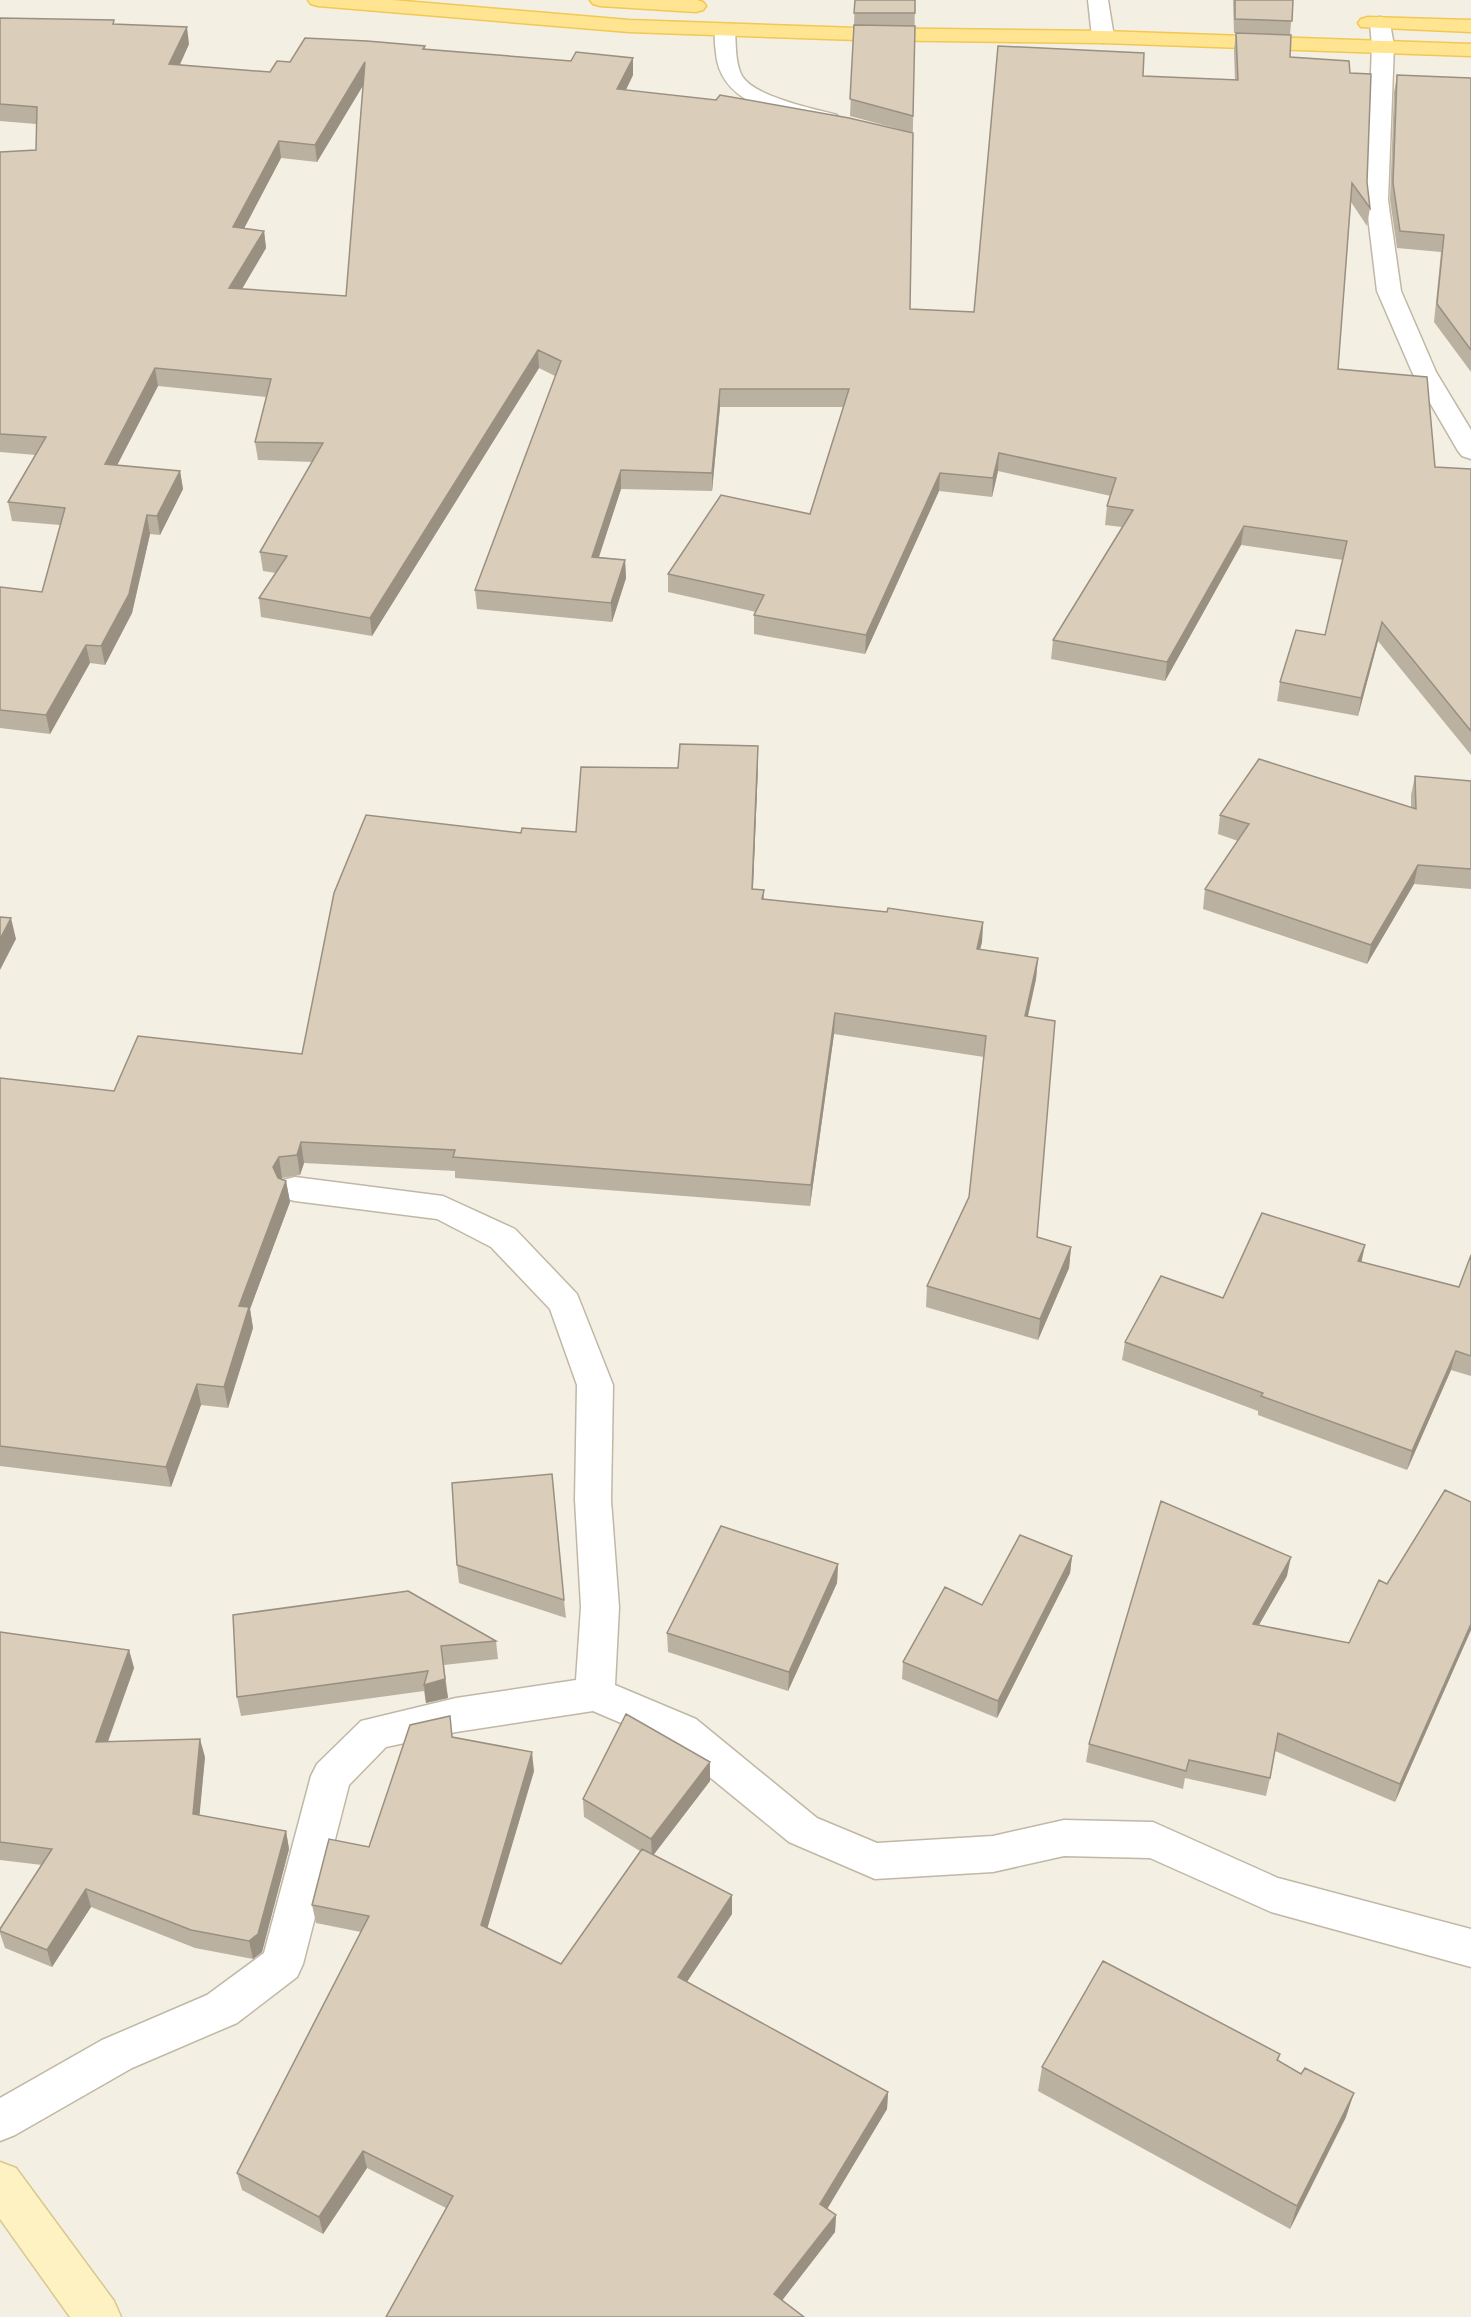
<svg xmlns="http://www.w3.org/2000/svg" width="1471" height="2317" font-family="Inter,sans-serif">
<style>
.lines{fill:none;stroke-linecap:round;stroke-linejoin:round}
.street-casing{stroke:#c0b8a5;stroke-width:3}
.secondary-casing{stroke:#d9c88d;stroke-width:3}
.primary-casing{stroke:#f1c854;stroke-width:3}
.street{fill:#fff;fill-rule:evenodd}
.secondary{fill:#fff2c2;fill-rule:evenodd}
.primary{fill:#ffe491;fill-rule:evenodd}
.wall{fill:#bbb1a0;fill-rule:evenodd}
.shaded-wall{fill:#999082}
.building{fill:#daceba;stroke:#999082;stroke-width:1.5;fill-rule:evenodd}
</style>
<rect width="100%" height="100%" fill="#f4efe3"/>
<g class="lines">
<defs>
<path id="street" d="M1088 0H1108L1114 37 1110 41 1103 43 1096 41 1092 37Z
M1380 17 1387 19 1390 23 1394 46 1388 200 1401 291 1436 372 1471 430V459L1462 456 1458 451 1412 372 1377 291 1366 200 1372 46 1370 23 1373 19Z
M725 24 732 26 735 30C736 44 735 63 742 76 755 97 814 109 837 115L840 120 837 125 829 127C786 116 720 106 716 53 715 44 713 33 718 26Z
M295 1177 443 1196 515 1229 577 1294 613 1385 611 1500 619 1607 615 1685 696 1719 817 1818 877 1843 993 1836 1064 1820 1153 1822 1278 1878 1471 1929V1967L1271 1912 1150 1858 1064 1856 993 1872 875 1879 789 1842 668 1743 593 1711 456 1732 386 1747 349 1785 303 1964 297 1977 237 2023 132 2068 15 2135 0 2141V2098L102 2040 207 1995 264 1953 311 1776 317 1764 361 1721 456 1698 576 1680 581 1607 575 1500 577 1385 550 1309 491 1247 437 1219 295 1201 283 1198 278 1189 283 1180Z"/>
<path id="secondary" d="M0 2162 16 2168 114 2301 121 2317H70L0 2219Z"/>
<path id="primary" d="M308 0H392L629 20 857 28 1103 31 1471 44V56L1103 43 857 40 629 32 318 6 311 4Z
M590 0H697L703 2 706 6 703 10 696 12 600 6 593 4Z
M1368 17 1471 20V32L1361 27 1358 23 1361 19Z"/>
</defs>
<use href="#street" class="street-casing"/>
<use href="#secondary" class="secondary-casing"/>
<use href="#primary" class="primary-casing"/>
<use href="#street" class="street"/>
<use href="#secondary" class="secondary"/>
<use href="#primary" class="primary"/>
</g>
<path class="wall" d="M855 0H915L910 309 974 312 1143 76 1235 80 1234 50 1236 33H1234L1233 0H1293L1290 35V57L1350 73 1367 182 1370 208 1367 226 1351 202 1338 369 1435 467 1471 469V755L1378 641 1358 716 1277 701 1280 682 1325 635 1343 560 1241 545 1165 681 1051 659 1053 640 1122 527 1105 525 1107 506 1111 496 998 471 992 497 939 491 865 654 754 634V615L756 612 668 592V574L810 514 843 407H720L712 491 621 489 599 557 625 560 626 578 612 622 477 609 475 590 555 376 539 368 372 636 261 617 259 598 276 573 263 571 260 552 313 462 258 460 255 442 266 397 158 386 117 465 180 471 183 489 160 535 150 534 132 613 105 665 90 663 50 734 0 728V587L42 592 60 525 12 521 8 502 36 455 0 452V152L36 150V124L0 121V18L115 24 189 44 180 65 270 72 290 62 425 46V49L571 61 633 58V75L626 90 902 130 850 116ZM363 85 346 296 242 289 266 248 264 231 244 228 281 158 317 162Z
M1397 75 1471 78V372L1434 322 1441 252 1397 248 1390 200 1394 92Z
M758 766 753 889 764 890V899L983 922 982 942 980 949 1038 958 1036 979 1028 1017 1037 1237 1071 1247 1069 1268 1038 1340 926 1307 927 1286 969 1197 984 1057 834 1034 810 1206 455 1178V1171L304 1163 300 1175 282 1178 281 1180 286 1181 290 1202 250 1309 253 1328 228 1408 201 1405 171 1487 0 1466V1078L114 1091 302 1054 521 833 576 832 678 768Z
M1415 776 1471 781V889L1414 884 1367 964 1203 909 1205 889 1238 841 1218 834 1220 815 1411 807V795Z
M1365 1245 1361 1262 1459 1287 1471 1255V1376L1451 1370 1407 1470 1258 1415V1411L1122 1360 1125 1342 1223 1298Z
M1471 1502V1630L1395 1802 1275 1751 1270 1778 1266 1796 1185 1778 1183 1789 1086 1762 1089 1744 1287 1576 1259 1625 1349 1643 1387 1584Z
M1072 1556 1070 1573 997 1718 902 1679 903 1662 982 1605Z
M838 1564 837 1583 788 1691 668 1652 667 1633Z
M457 1565 564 1600 566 1618 459 1583Z
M233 1615 496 1641 498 1659 444 1665 448 1698 426 1703 424 1691 241 1716 237 1697Z
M0 1632 129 1650 134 1668 108 1742 205 1757 199 1815 286 1831 289 1849 262 1952 253 1959 195 1948 91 1907 52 1967 5 1948 0 1933V1929L42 1865 0 1860Z
M452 1737 534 1771 487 1928 561 1964 640 1851 584 1817 583 1799 710 1781 653 1855 732 1914 687 1982 888 2092 887 2109 827 2208 836 2215 835 2232 782 2300 446 2208 367 2168 323 2234 242 2190 237 2173 361 1932 316 1923 312 1905 369 1847Z
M1280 2054 1278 2061 1346 2117 1290 2229 1038 2091 1042 2067Z"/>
<path class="shaded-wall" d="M187 27 189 44 172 81 169 64Z
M633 58V75L618 106 617 89Z
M365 62 367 79 317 162 315 145Z
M279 141 281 158 236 244 233 227Z
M264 231 266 248 232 306 229 288Z
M538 350 539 368 372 636 370 618Z
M155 368 158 386 108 483 105 464Z
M720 389V407L712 491V473Z
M999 453 998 471 992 497 993 478Z
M621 470V489L593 575 592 557Z
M180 471 183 489 160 535 157 516Z
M940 473 939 491 865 654 866 635Z
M147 515 150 534 132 613 105 665 101 646Z
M1244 526 1241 545 1165 681 1167 662Z
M625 560 626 578 612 622 611 603Z
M1382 622 1378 641 1358 716 1361 698Z
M86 645 90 663 50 734 46 715Z
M758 746V766L752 910V889Z
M1418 865 1414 884 1367 964 1371 945Z
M11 918 16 939 0 970V939Z
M983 922 982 942 975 969 977 949Z
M1038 958 1036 979 1023 1037 1025 1016Z
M835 1013 834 1034 810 1206 811 1185Z
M301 1142 304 1163 300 1175 297 1155Z
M279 1157 282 1178 276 1188 273 1167Z
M286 1181 290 1202 250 1309 253 1328 228 1408 224 1387 239 1306Z
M1365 1245 1361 1264 1358 1261Z
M1071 1247 1069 1268 1038 1340 1040 1319Z
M1456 1351 1451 1370 1407 1470 1412 1451Z
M197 1384 201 1405 171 1487 166 1467Z
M1072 1556 1070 1573 997 1718 998 1701Z
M1291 1557 1287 1576 1249 1642 1253 1624Z
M838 1564 837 1583 788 1691 789 1672Z
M1471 1624V1630L1395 1802 1400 1784Z
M129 1650 134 1668 101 1760 96 1742Z
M445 1679 448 1698 426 1703 424 1685Z
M200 1739 205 1757 198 1832 193 1814Z
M532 1752 534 1771 483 1943 481 1925Z
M710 1762V1781L652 1857 651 1839Z
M286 1831 289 1849 262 1952 253 1959 249 1941Z
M86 1889 91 1907 52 1967 47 1950Z
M732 1895V1914L678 1995V1977Z
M888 2092 887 2109 820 2221V2204Z
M1354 2093 1346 2117 1290 2229 1297 2206Z
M363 2151 367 2168 323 2234 319 2217Z
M836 2215 835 2232 774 2311V2294Z"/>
<path class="building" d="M855 0H915V13H854Z
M1235 0H1293L1292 21 1235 19Z
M0 18 114 20 113 24 187 27 169 64 270 72 277 61 290 62 305 38 367 41 425 46 423 49 571 61 576 52 633 58 617 89 716 100 720 95 849 118 913 133 910 309 974 312 998 46 1144 53 1143 76 1238 80 1236 33 1291 35 1290 57 1349 61 1350 73 1371 74 1367 182 1370 208 1352 183 1338 369 1427 377 1435 467 1471 469V731L1382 622 1361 698 1280 682 1296 630 1325 635 1347 541 1244 526 1167 662 1053 640 1133 510 1107 506 1116 478 999 453 993 478 940 473 866 635 754 615 764 595 668 574 721 495 810 514 849 389H720L712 473 621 470 592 557 625 560 611 603 475 590 561 361 538 350 370 618 259 598 287 556 260 552 323 443 255 442 271 379 155 368 105 464 180 471 157 516 147 515 129 594 101 646 86 645 46 715 0 710V587L42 592 65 508 8 502 46 437 0 434V152L36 150 37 107 0 104ZM365 62 346 296 229 288 264 231 233 227 279 141 315 145Z
M854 25 915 26 913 116 850 99Z
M1397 75 1471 78V350L1437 304 1444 235 1400 231 1393 183Z
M680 744 758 746 752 889 764 890 762 899 887 912 888 908 983 922 977 949 1038 958 1025 1016 1055 1021 1037 1237 1071 1247 1040 1319 927 1286 969 1197 986 1036 835 1013 811 1185 453 1157 455 1150 301 1142 297 1155 279 1157 273 1167 278 1178 286 1181 239 1306 249 1307 224 1387 197 1384 166 1467 0 1446V1078L114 1091 138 1036 302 1054 334 893 366 815 521 833 522 828 576 832 581 767 678 768Z
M1259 759 1416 809 1415 776 1471 781V869L1418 865 1371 945 1205 889 1249 824 1220 815Z
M0 917 11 918 0 939Z
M1262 1213 1365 1245 1358 1261 1459 1287 1471 1255V1356L1456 1351 1412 1451 1261 1396 1263 1393 1125 1342 1161 1276 1223 1298Z
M552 1474 564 1600 457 1565 452 1483Z
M1445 1490 1471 1502V1624L1400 1784 1278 1733 1270 1778 1189 1760 1186 1771 1089 1744 1161 1501 1291 1557 1253 1624 1349 1643 1379 1580 1387 1584Z
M721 1526 838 1564 789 1672 667 1633Z
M1020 1535 1072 1556 998 1701 903 1662 945 1587 982 1605Z
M408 1591 496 1641 441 1646 445 1679 424 1685 428 1671 237 1697 233 1615Z
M0 1632 129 1650 96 1742 200 1739 193 1814 286 1831 258 1934 249 1941 191 1930 86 1889 47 1950 0 1931V1929L52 1849 0 1842Z
M626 1714 710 1762 651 1839 583 1799Z
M450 1716 452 1737 532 1752 481 1925 561 1964 642 1849 732 1895 678 1977 888 2092 820 2204 836 2215 774 2294 804 2317H386L453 2196 363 2151 319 2217 237 2173 369 1916 312 1905 329 1839 369 1847 410 1725Z
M1103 1961 1280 2054 1277 2060 1301 2074 1305 2068 1354 2093 1297 2206 1042 2067Z"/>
</svg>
